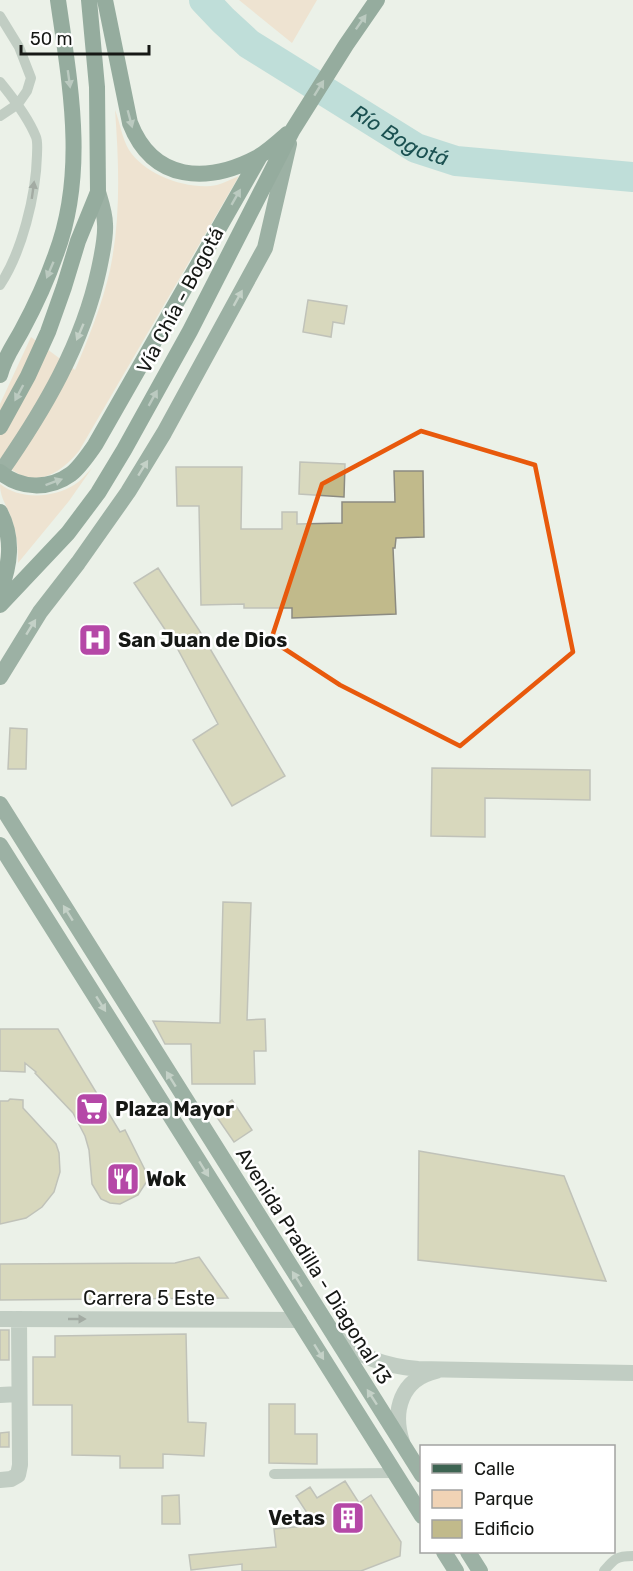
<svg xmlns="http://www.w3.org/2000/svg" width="633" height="1571" font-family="Rubik,sans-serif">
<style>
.green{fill:#f1d3b5}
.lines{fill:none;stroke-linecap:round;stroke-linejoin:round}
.river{stroke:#8bc8c8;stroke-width:30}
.building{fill:#c1ba8b;stroke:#8c8b81;stroke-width:1.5}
.service{stroke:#8ea398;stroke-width:10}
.minor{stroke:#8ea398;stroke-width:16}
.tertiary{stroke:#8ea398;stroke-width:16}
.primary{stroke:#3d6452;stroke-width:16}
.trunk{stroke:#2d5946;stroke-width:16}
.oneway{fill:#819b90}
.oneway2{fill:#4c5750}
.oneway3{fill:#94aaa0}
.marked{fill:none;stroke:#e8590c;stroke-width:4.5;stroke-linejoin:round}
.labels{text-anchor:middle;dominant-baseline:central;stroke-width:5;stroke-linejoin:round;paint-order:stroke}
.street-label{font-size:20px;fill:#161815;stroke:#fff}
.poi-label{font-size:20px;font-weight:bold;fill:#161815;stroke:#fff;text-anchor:start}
.water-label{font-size:21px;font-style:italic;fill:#1b5151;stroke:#fff}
</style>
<rect width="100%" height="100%" fill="#ebf1e8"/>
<path class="green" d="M239 0H317L292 43Z
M115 110C120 122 122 139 129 150 145 175 189 191 217 185 224 183 231 179 239 176L79 451C55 480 28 490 0 459V404L31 337 75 370C89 337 102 305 110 270 121 218 119 163 115 110Z
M92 468 69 501 18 563C18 548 17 534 12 520 8 507 0 499 0 484 20 500 53 498 74 485 81 481 86 474 92 468Z"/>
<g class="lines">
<path class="river" id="s1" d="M204 0 223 20 249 44 416 148 456 161 633 177"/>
</g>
<path class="building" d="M308 300 347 306 344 324 333 322 331 337 303 332Z
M300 462 345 464 344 497 299 494Z
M176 467H242L241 529H282V512H297V524L342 523V502H395L394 471H423L424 537 396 538 395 548H393L396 614 292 618V608H244V604L201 605 199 506H177Z
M158 568 199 630 285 776 232 806 193 740 218 724 176 646 134 583Z
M10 728 27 729 26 769H8Z
M432 768 590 770V800L485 798V837L431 836Z
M223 902 251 903 247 1020 265 1019 266 1051H254L255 1084H192L191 1044H165L153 1021 220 1023Z
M0 1029H58L120 1132 125 1130 149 1178 138 1195 120 1204 110 1203 101 1199 92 1184 89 1150 85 1136 73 1113 35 1073 36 1072 25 1063V1072L0 1071Z
M10 1099 23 1100V1108L56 1144 59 1153 60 1172 54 1192 42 1207 26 1218 0 1224V1101H8Z
M232 1100 252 1130 234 1142 214 1113Z
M419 1151 564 1176 606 1281 418 1260Z
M199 1257 228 1298 0 1300V1264L175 1263Z
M0 1330H9V1360H0Z
M186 1334 188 1422 206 1423 204 1456 163 1454V1468H120V1456L72 1455V1405H33V1357H55V1336Z
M269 1404H295V1434H317V1464L269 1463Z
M9 1432V1447H0V1433Z
M345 1481 359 1503 371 1495 401 1542 400 1556 361 1571H242V1564L191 1570 189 1555 276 1547 274 1529 315 1525 296 1496 310 1487 317 1498Z
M179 1495 180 1524H162V1496Z"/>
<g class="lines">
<path class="service" d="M0 16 19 47 31 78 27 91 18 104 0 116
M0 82C14 99 28 117 36 137 38 142 37 150 37 155 36 195 22 252 0 285
M274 1474 395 1473
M604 1571C614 1559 616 1556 633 1556"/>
<path class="minor" d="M0 1319 299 1320
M0 1395 19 1394
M0 1480 11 1479 18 1475 20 1465 19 1319"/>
<path class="tertiary" d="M335 1336C360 1358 386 1366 418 1369L633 1373
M402 1442C392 1411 401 1379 436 1371"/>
<path class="primary" d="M0 473C44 410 83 344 99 269 102 254 106 238 105 224 105 214 101 202 98 192
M0 677 40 612 78 563 128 492 164 433 265 248 289 144
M0 804 422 1475
M0 845 422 1516
M444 1552 456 1571
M468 1552 480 1571"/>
<path class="trunk" d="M105 0 130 123C153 182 207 184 258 157 268 151 278 142 287 134
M0 375C4 358 14 345 22 330 35 306 47 280 56 254 87 172 70 84 58 0
M0 427 28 376 48 332 64 287 78 241 98 192 97 87 89 0
M0 472C20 489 49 490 71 474 80 467 88 455 95 445L260 156
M0 512C14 539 10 565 0 592
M0 605 68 533 98 493 124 450 190 331 292 131 346 45 377 0"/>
</g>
<defs><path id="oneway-solid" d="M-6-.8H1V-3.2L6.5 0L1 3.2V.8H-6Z" transform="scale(1.5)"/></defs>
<g class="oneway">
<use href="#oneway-solid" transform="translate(361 22) rotate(-55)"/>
<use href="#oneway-solid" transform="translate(69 79) rotate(82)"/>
<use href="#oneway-solid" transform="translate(319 88) rotate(-58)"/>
<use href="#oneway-solid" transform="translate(130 119) rotate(75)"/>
<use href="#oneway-solid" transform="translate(236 197) rotate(-60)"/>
<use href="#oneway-solid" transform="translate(50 270) rotate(113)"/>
<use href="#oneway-solid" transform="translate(19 393) rotate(118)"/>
<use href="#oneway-solid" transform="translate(153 398) rotate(-61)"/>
<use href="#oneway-solid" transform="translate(54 482) rotate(-20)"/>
</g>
<g class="oneway2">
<use href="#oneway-solid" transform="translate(33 190) rotate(-82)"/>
<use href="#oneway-solid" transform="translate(77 1319)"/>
</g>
<g class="oneway3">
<use href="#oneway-solid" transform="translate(238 298) rotate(-61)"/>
<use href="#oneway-solid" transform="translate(80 332) rotate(113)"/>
<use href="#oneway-solid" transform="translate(143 468) rotate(-58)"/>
<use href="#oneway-solid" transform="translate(31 627) rotate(-58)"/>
<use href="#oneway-solid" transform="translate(68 913) rotate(-122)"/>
<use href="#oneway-solid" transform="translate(101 1004) rotate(58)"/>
<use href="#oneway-solid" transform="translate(171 1079) rotate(-122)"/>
<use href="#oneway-solid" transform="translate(204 1169) rotate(58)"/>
<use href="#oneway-solid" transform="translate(297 1279) rotate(-122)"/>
<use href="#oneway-solid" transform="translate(319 1352) rotate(58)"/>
<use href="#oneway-solid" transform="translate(372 1397) rotate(-123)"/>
</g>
<path d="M0 0H633V1571H0ZM421 431 535 465 573 652 460 746 340 685 271 640 322 484Z" fill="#ebf1e8" fill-opacity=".55" fill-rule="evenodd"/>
<path class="marked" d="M421 431 535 465 573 652 460 746 340 685 271 640 322 484Z"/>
<defs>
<symbol id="hospital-square" viewBox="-11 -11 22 22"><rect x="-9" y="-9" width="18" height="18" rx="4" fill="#b548a7" stroke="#fff"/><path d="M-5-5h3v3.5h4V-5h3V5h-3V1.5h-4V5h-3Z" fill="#fff"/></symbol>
<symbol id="supermarket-square" viewBox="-11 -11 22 22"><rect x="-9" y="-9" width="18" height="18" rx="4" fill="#b548a7" stroke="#fff"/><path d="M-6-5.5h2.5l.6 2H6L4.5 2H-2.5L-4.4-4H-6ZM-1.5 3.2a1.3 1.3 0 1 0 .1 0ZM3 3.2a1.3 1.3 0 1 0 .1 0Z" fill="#fff"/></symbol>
<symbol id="restaurant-square" viewBox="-11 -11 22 22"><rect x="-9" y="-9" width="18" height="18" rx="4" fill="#b548a7" stroke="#fff"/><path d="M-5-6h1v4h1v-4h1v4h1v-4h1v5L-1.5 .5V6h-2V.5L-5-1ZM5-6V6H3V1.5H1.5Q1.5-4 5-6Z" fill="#fff"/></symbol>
<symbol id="building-square" viewBox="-11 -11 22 22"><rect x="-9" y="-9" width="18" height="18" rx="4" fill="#b548a7" stroke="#fff"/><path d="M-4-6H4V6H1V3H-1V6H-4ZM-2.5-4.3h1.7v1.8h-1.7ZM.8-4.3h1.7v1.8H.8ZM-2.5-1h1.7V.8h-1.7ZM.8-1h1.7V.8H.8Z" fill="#fff"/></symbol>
</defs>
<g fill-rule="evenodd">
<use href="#hospital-square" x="76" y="621" width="38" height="38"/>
<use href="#supermarket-square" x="73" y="1090" width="38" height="38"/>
<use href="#restaurant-square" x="104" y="1160" width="38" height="38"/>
<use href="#building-square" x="329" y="1499" width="38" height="38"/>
</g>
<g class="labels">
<g class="street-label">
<text transform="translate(180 300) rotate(-62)">Vía Chía - Bogotá</text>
<text transform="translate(314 1266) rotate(58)">Avenida Pradilla - Diagonal 13</text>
<text x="149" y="1298">Carrera 5 Este</text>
</g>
<g class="poi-label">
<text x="118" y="640">San Juan de Dios</text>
<text x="115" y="1109">Plaza Mayor</text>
<text x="146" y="1179">Wok</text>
<text x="325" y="1518" text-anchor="end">Vetas</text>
</g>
<g class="water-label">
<text stroke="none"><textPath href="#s1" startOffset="240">Río Bogotá</textPath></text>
</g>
</g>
<rect x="420" y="1445" width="195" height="108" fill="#ffffff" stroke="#a2a3a1" stroke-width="1.5"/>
<rect x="432" y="1464" width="30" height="9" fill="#3d6452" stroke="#a2a3a1" stroke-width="1.5"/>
<text x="474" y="1475" font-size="18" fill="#161815">Calle</text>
<rect x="432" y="1490" width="30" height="18" fill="#f1d3b5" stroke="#a2a3a1" stroke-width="1.5"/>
<text x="474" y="1505" font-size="18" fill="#161815">Parque</text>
<rect x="432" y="1520" width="30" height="18" fill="#c1ba8b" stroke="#a2a3a1" stroke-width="1.5"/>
<text x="474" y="1535" font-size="18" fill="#161815">Edificio</text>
<path d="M21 45v9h128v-9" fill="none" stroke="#161815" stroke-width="3"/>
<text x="30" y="45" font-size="18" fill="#161815" stroke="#ffffff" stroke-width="4.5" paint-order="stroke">50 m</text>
</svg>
